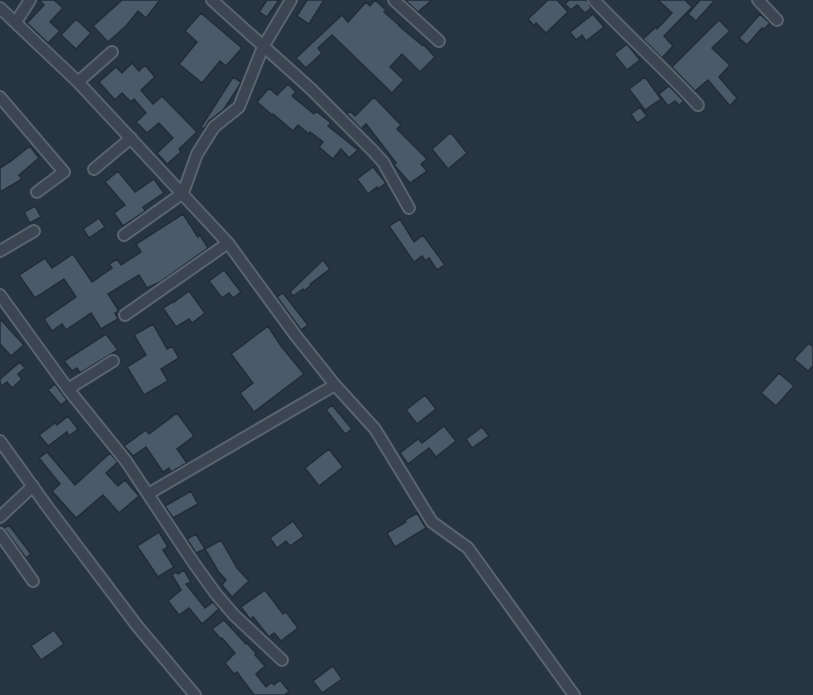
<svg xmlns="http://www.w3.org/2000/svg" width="813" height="695" font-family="'Archivo Narrow',sans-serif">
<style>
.building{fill:#4b5a68;stroke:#222d39;stroke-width:1.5}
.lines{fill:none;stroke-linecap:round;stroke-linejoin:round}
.minor-casing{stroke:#5a646f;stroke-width:14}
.minor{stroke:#3b4652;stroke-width:10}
</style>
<rect width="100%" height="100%" fill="#273442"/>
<path class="building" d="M39 0H54L63 8 50 22 60 31 48 43 27 23 44 5Z
M122 0H160L146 18 138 11 126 26 108 42 93 26Z
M267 0H279L267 17 259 12Z
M307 0H324L309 24 297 16Z
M375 0 386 10 384 12 399 25V26L422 45 423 44 435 57 420 72 402 54 390 67 404 80 392 93 332 35 318 48 322 53 306 68 296 58 342 15 348 22 366 2 370 6Z
M405 0H432L418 12Z
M548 0H557L568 12 546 33 536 23 534 26 528 19Z
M569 0H587L591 8 585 13 577 5 571 10 565 4Z
M658 0H685L692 7 664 36 673 46 662 58 643 39 656 27 657 29 672 13Z
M700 0H715L696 21 688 14Z
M201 13 242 48 226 66 220 61 202 83 179 64 197 42 185 31Z
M593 14 604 27 586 41 582 35 576 40 570 32Z
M760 14 770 23 764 29 762 28 747 45 739 38Z
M76 19 91 33 76 49 61 35Z
M719 20 730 31 712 48 730 65 719 77 737 98 730 106 708 80 695 91 672 67Z
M627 44 640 60 627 70 614 54Z
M132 63 139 71 145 65 155 77 141 90 153 104 162 96 197 132 179 149 181 152 167 164 157 153 173 138 159 123 147 133 136 122 146 113 134 99 131 102 122 93 115 100 99 82 116 67 122 73Z
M233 77 241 82 239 86 224 109 209 121 204 129 201 127Z
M645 77 661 99 645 110 629 89Z
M288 84 296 92 292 96 314 114 316 111 331 123 328 126 358 150 349 158 341 149 333 159 319 147 323 142 310 132 309 134 298 125 293 131 273 114 272 115 257 102 269 88 277 95Z
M669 86 684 101 679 105 675 101 668 106 659 94Z
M374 97 401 125 397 129 427 159 421 164 427 171 410 183 394 165 396 163 366 124 361 129 347 114 350 111 355 116Z
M640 107 647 116 637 123 631 114Z
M449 134H452L467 153 448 169 432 149Z
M30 146 39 158 19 175 22 179 0 192V168L11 161Z
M373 167 386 183 378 189 377 187 368 194 357 179Z
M118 171 135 192 154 179 164 193 143 207 145 211 123 226 114 213 125 205 105 182Z
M35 206 41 217 30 223 24 212Z
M183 214 198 237 200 235 208 248 160 282 147 288 139 275 108 294 119 311 115 313 118 319 101 329 91 313 66 330 62 324 52 331 44 319 76 297 64 279 35 298 19 275 45 258 52 268 73 254 92 282 112 268 109 264 117 259 121 265 141 252 136 244Z
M99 218 105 227 89 238 83 229Z
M400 219 414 242 423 235 445 265 437 270 429 258 426 261 422 256 414 262 389 226Z
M323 260 330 269 310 284 311 285 304 291 303 289 293 296 290 292Z
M224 270 241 292 233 298 229 293 222 298 209 281Z
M189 291 205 313 192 323 189 319 176 327 163 308 174 301V302Z
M283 293 308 325 301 330 277 297Z
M0 319 24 345 11 356 0 344Z
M153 324 167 349 172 346 179 358 161 369 168 381 144 395 127 367 146 355 134 335Z
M268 326 281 346 304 374 254 412 240 393 253 383 231 354Z
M106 334 118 350 80 373 77 368 72 371 64 361Z
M809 343 813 347V366L808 371 794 359Z
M20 362 25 368 18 374 22 379 12 388 7 382 2 386 0 383V379Z
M779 373 794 386 776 406 761 393Z
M55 384 67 400 61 405 48 390Z
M425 395 436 409 417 424 406 410Z
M332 405 352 429 345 434 326 410Z
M177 413 194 436 177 449 187 463 171 472 169 468 163 472 146 447 133 456 124 446 146 430 149 434Z
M68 416 78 429 69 436 67 432 48 446 39 435 55 423 57 425Z
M444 426 456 441 436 457 429 448 408 464 400 453 418 439 422 443Z
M482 427 489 436 472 448 466 439Z
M329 449 343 467 319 486 305 468Z
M47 452 75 485 110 453 118 462 106 473 118 486 125 480 139 496 119 513 103 495 76 518 52 491 60 484 39 458Z
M191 491 198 504 173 518 165 506Z
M417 513 426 528 395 547 387 533 406 522 405 520Z
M293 521 304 536 290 546 286 541 277 548 270 538Z
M9 525 31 554 26 558 4 528Z
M159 532 168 547 163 550 174 567 158 577 137 546Z
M196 534 205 549 196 553 187 539Z
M221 540 237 568 249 581 232 597 222 585 226 580 216 569H217L205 549Z
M184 570 191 582 186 584 205 608 213 602 219 609 202 624 189 608 179 615 168 601 181 590 172 575 176 572 178 574Z
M265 590 283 614 286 612 298 628 281 641 274 633 269 637 253 617 250 619 241 607Z
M224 620 246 644 247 643 256 653 255 655 265 666 256 674 266 687 272 682 274 685 280 680 289 691 285 695H254L237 672 234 674 225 663 235 653 222 638 221 639 212 629Z
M54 630 64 644 41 660 31 646Z
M333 666 342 679 322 693 313 681Z"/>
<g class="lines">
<defs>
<path id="minor" d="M212 0 311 89 371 149 383 162 409 208
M394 0 439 41
M594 0C628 36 665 69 698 105
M758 0 777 20
M0 8 78 82 228 243 296 336 335 385 375 429 432 522 468 548 574 695
M16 22 30 0
M78 82 112 52
M0 97 64 172 37 192
M94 169 131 138
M124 235 183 193 197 154 214 127 239 107 263 47 291 0
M0 251 34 231
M0 295 68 389 126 461 193 562 216 594 234 615 282 660
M125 315 228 243
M68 389 113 361
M0 441 49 509 138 627 195 695
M148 494 335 385
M0 517 33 486
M0 534 33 581"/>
</defs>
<use href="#minor" class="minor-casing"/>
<use href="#minor" class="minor"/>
</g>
</svg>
